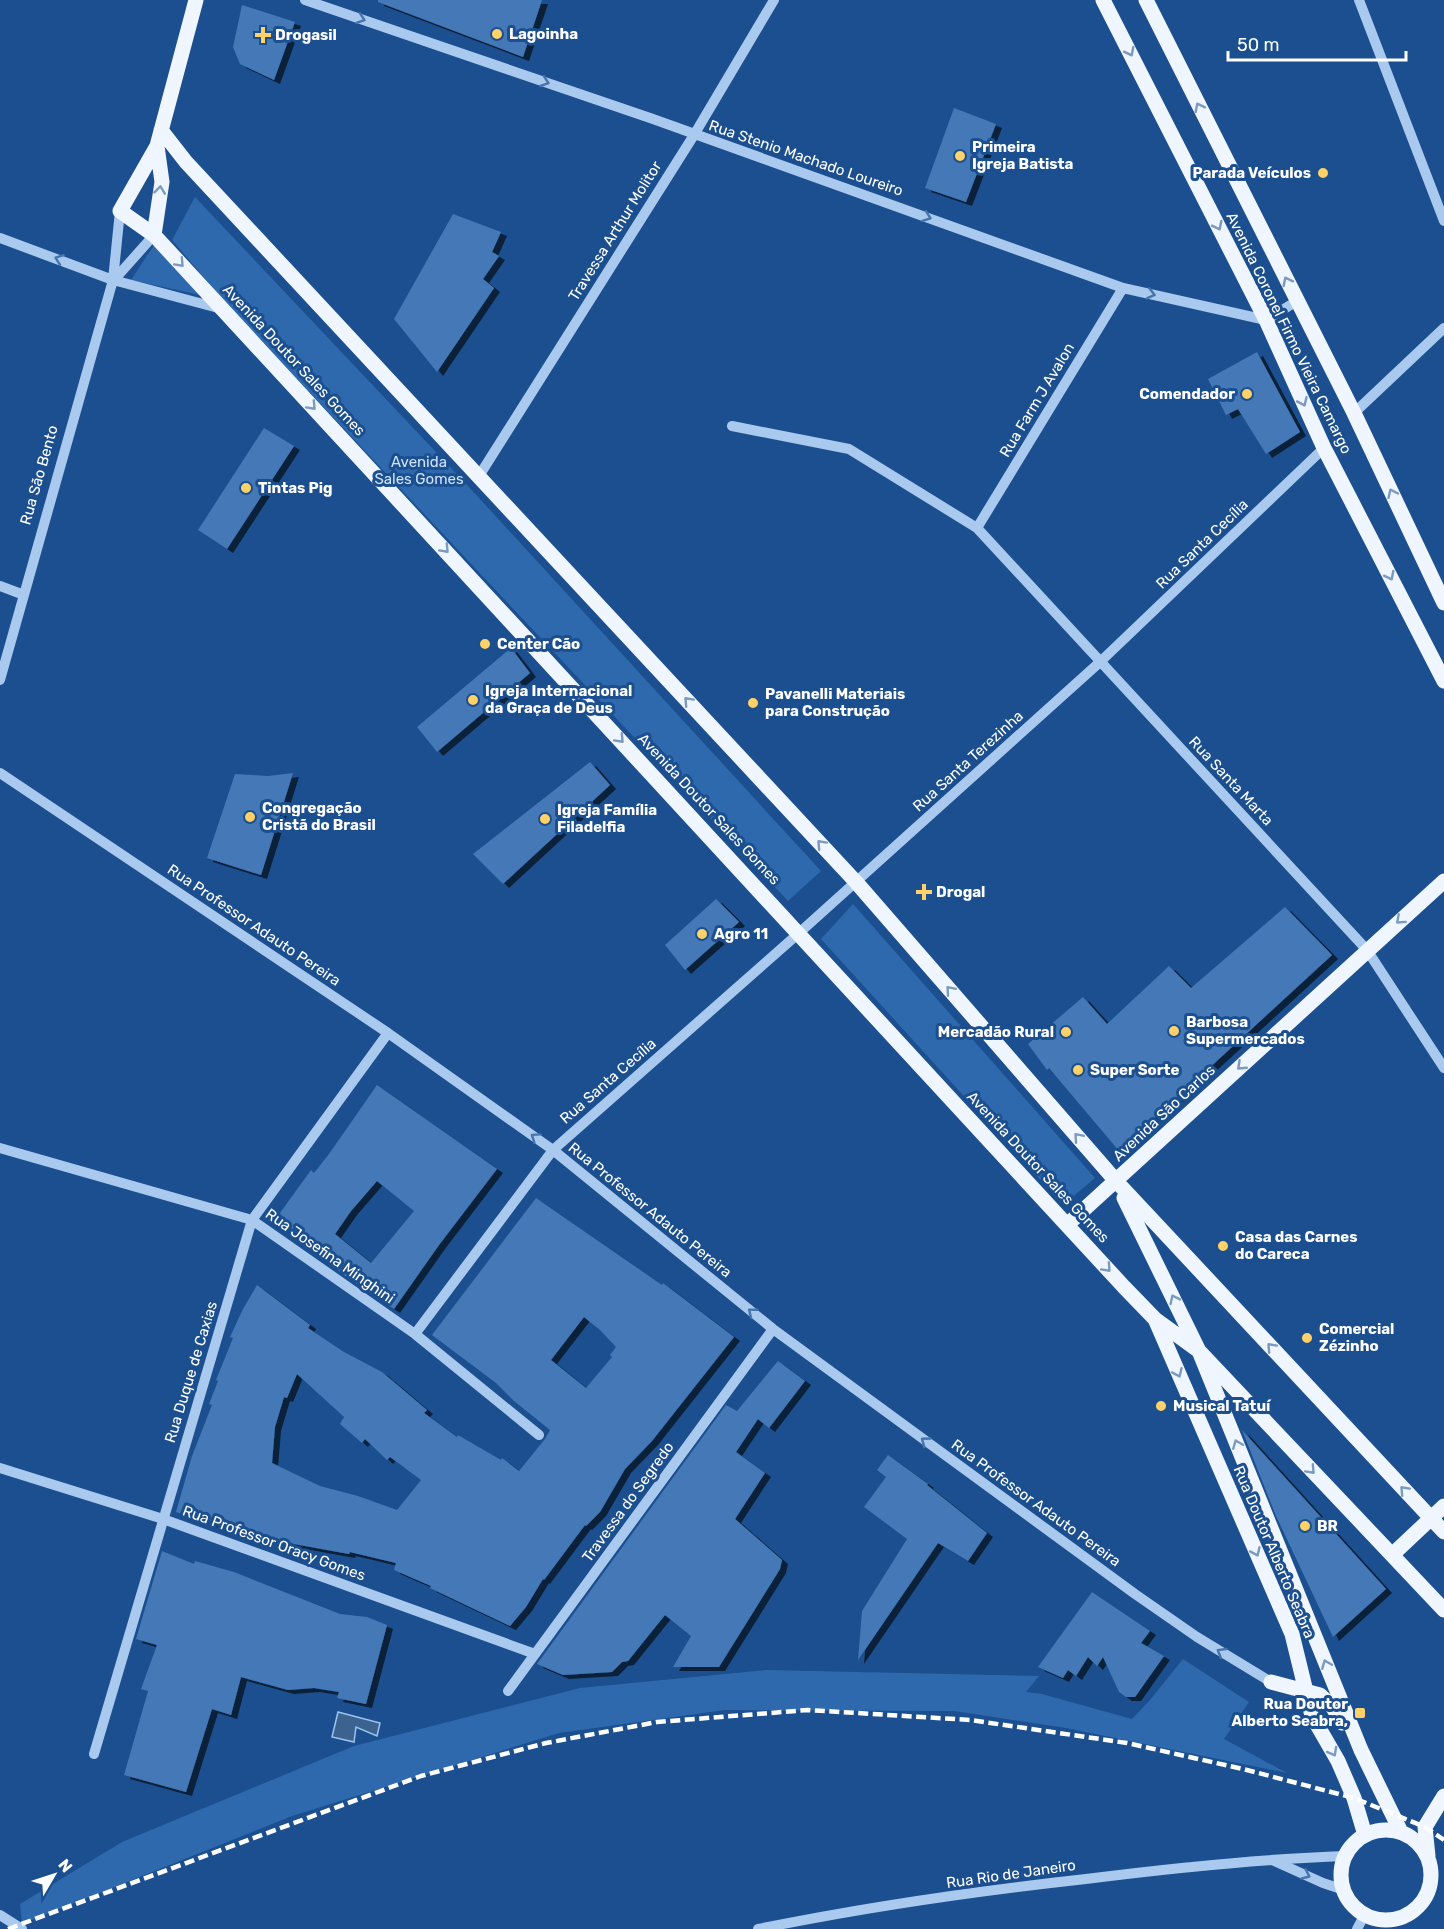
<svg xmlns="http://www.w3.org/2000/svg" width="1444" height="1929" font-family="Rubik,sans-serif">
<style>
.green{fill:#2e69ad}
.water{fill:#3c6290;stroke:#9cc4f0;stroke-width:1.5}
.building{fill:#4478b7;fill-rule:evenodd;filter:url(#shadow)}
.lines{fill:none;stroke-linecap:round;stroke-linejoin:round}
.minor{stroke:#a9c9ee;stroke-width:10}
.major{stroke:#f0f6ff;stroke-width:15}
.rail{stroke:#fff;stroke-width:4.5;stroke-dasharray:10 4.5;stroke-linecap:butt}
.oneway{stroke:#4674ac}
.oneway2{stroke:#7b9ac1}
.poi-dot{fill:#ffd166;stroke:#1b4f8f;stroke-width:2}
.labels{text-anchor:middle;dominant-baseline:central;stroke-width:6;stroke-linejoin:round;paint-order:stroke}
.poi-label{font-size:15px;font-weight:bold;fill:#fff;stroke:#1b4f8f;text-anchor:start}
.street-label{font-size:15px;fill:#fff;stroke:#1b4f8f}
.park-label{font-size:15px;fill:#cfe3fa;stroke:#1b4f8f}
</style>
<defs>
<filter id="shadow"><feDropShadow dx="6" dy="4" stdDeviation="0" flood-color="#0009"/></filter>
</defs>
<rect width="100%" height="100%" fill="#1b4f8f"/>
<path class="green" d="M195 197 469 487 821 871 788 901 224 301 172 240Z
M154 245 200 295 131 280Z
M853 904 1095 1178 1063 1205 821 939Z
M1183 1659 1249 1702 1224 1739 1287 1773 1066 1728 954 1711 725 1710 559 1733 292 1816 22 1924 20 1904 122 1842 354 1746 580 1688 766 1670 1039 1676 1026 1692 1042 1694 1132 1719 1150 1700Z"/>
<path class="water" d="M338 1712 380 1723 377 1736 356 1727 354 1742 332 1737Z"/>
<path class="building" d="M378 0H542L523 57 378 2Z
M242 5 295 22 274 80 240 64 233 47Z
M954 108 996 124 966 202 925 188Z
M453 214 501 232 492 252 499 256 483 279 494 288 437 372 394 319Z
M1257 352 1300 432 1266 454 1238 409 1226 415 1208 379Z
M264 428 294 446 227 549 198 530Z
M511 648 530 673 437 752 417 727Z
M590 762 610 785 503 884 473 854Z
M293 773 261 875 207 858 235 774 268 776Z
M716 899 739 922 685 970 665 945Z
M1285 907 1332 955 1119 1151 1049 1068 1047 1070 1028 1044 1083 997 1107 1024 1169 966 1191 988Z
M377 1085 497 1169 439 1245 394 1309 349 1279 275 1220 311 1170 314 1173 329 1154ZM377 1181 414 1211 371 1263 335 1234 351 1211Z
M536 1198 662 1285 663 1283 734 1337 652 1441 625 1469 600 1512 586 1526 585 1525 544 1580 543 1579 526 1607 510 1626 430 1588 431 1586 394 1570 396 1563 350 1552 349 1554 294 1544 241 1527 239 1532 176 1512 192 1456 212 1405 209 1404 218 1381 216 1380 233 1338 230 1337 243 1309 257 1285 310 1325 308 1328 344 1352 382 1372 427 1410 424 1413 457 1437 458 1435 501 1460 502 1458 519 1471 545 1439 550 1430 514 1401 496 1383 432 1335ZM584 1317 600 1330 616 1347 610 1355 612 1357 586 1388 551 1360ZM297 1374 344 1417 340 1424 362 1443 365 1439 387 1460 390 1457 421 1480 397 1510 358 1496 320 1486 272 1463 275 1427 284 1397 287 1398Z
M778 1361 805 1381 769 1428 758 1419 736 1452 765 1473 735 1519 782 1560 780 1569 719 1667H673L691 1636 665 1615 628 1661 622 1662 612 1672 563 1675 537 1664 726 1405 737 1411Z
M1242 1430 1386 1589 1333 1637 1276 1516Z
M888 1455 928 1484 927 1485 987 1533 968 1561 938 1543 858 1660 862 1611 907 1539 864 1507 886 1477 877 1470Z
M162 1551 194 1564 195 1561 234 1572 340 1614 367 1617 387 1625 366 1704 337 1698 339 1692 314 1688 288 1690 241 1677 231 1715 212 1709 186 1792 124 1775 148 1691 141 1689 157 1645 136 1639Z
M1092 1592 1150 1631 1141 1643 1164 1656 1135 1697H1126L1119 1692 1103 1657 1097 1666 1088 1657 1076 1676 1068 1670 1063 1678 1038 1667Z"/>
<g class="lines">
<path class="minor" d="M305 0 653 119 1123 288 1266 320 1297 301
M1359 0 1444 221
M0 238 113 280 222 309
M114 280 154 235
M1354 413 1444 328
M732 426 849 449 977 528 1367 950 1444 1068
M479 476 694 135 774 0
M977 528 1123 288
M0 586 24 595
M0 680 113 280 120 211
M0 773 388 1033 553 1150 773 1329 1135 1594 1197 1637 1271 1682
M0 1148 252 1220 415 1334 539 1435
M415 1334 553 1150 799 933 1100 662 1324 448
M0 1468 163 1519 535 1654
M508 1691 773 1329
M94 1754 252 1220 388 1033
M1272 1860 1323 1883 1344 1890
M0 1915 22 1929
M758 1929C866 1907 976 1891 1086 1879 1173 1868 1258 1859 1345 1856
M1357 1929 1365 1914"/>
<path class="major" d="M196 0 157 146 120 211 154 235 1124 1287 1155 1319 1199 1351 1444 1610
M1103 0 1266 320 1324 448 1444 681
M1146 0 1354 413 1444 603
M161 130 186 162 856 882 1116 1181 1444 1532
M154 235 162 182 157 146
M1124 1198 1199 1351 1361 1750 1401 1832
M1067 1225 1444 881
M1155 1319 1292 1634 1312 1716 1338 1761 1354 1798 1365 1835
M1392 1555 1444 1506
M1271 1682 1320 1695 1332 1706 1342 1723
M1341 1875a45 45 0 1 1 90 0a45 45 0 1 1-90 0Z
M1428 1856 1425 1827 1444 1796"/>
<path class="rail" d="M8 1929 421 1776 546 1743 657 1722 808 1710 970 1720 1127 1743 1243 1769 1354 1798 1425 1827 1444 1840"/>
</g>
<defs><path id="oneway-chevron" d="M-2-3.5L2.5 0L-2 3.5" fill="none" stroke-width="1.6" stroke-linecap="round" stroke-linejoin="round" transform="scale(1.5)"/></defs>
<g class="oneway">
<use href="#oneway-chevron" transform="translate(361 19) rotate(19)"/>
<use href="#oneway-chevron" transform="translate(545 82) rotate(19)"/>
<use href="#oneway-chevron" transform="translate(927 217) rotate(20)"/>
<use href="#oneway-chevron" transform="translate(59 259) rotate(-160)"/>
<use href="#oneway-chevron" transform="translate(1151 294) rotate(13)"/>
<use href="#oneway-chevron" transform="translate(535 1137) rotate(-145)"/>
<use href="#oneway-chevron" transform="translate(752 1312) rotate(-141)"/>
<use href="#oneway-chevron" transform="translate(925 1441) rotate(-144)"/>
<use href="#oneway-chevron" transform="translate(1221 1652) rotate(-149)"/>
<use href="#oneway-chevron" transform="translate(1306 1875) rotate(24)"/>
</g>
<g class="oneway2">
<use href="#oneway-chevron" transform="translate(1130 52) rotate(63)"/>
<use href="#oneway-chevron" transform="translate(1199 107) rotate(-117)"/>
<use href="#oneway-chevron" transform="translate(160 190) rotate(-83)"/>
<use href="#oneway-chevron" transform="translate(1218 226) rotate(63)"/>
<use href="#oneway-chevron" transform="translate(180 263) rotate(47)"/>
<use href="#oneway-chevron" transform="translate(1287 281) rotate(-117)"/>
<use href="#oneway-chevron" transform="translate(1303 402) rotate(66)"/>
<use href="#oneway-chevron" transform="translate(312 406) rotate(47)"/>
<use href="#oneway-chevron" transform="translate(1392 493) rotate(-115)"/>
<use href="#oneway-chevron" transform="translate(445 549) rotate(47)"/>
<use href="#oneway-chevron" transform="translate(1390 576) rotate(63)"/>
<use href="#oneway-chevron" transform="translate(688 701) rotate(-133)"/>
<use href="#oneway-chevron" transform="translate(620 739) rotate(47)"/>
<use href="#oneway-chevron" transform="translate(821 844) rotate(-133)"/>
<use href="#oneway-chevron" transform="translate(1400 920) rotate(138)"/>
<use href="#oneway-chevron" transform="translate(950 990) rotate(-131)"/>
<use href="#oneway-chevron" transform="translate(1241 1066) rotate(137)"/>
<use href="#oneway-chevron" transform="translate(1078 1137) rotate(-131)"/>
<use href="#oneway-chevron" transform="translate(1107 1268) rotate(47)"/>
<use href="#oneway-chevron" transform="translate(1174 1299) rotate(-116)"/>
<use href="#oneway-chevron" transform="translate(1271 1347) rotate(-133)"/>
<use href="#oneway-chevron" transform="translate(1178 1373) rotate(66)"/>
<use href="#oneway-chevron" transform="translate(1237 1444) rotate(-112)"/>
<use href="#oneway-chevron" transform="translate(1311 1470) rotate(47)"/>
<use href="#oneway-chevron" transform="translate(1404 1490) rotate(-133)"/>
<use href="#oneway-chevron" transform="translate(1256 1552) rotate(66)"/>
<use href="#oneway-chevron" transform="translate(1326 1664) rotate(-112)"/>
<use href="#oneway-chevron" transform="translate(1333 1752) rotate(61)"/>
</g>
<g class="poi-dot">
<circle cx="497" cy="34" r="6"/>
<path d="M260 26h6v6h6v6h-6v6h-6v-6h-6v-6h6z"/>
<circle cx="960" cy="156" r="6"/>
<circle cx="1323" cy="173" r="6"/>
<circle cx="1247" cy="394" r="6"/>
<circle cx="246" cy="488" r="6"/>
<circle cx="485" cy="644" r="6"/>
<circle cx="473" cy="700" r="6"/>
<circle cx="753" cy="703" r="6"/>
<circle cx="250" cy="817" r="6"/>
<circle cx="545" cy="819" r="6"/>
<path d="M921 883h6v6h6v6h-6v6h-6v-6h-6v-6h6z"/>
<circle cx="702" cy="934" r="6"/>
<circle cx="1174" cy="1031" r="6"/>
<circle cx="1066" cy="1032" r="6"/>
<circle cx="1078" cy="1070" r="6"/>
<circle cx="1223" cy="1246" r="6"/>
<circle cx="1307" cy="1338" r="6"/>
<circle cx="1161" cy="1406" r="6"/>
<circle cx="1305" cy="1526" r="6"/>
<rect x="1354" y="1707" width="12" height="12" rx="3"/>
</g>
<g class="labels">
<g class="poi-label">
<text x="509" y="34">Lagoinha</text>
<text x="275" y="35">Drogasil</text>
<text x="972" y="147">Primeira<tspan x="972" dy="17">Igreja Batista</tspan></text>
<text x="1311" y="173" text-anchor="end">Parada Veículos</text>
<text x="1235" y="394" text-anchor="end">Comendador</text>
<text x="258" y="488">Tintas Pig</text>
<text x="497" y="644">Center Cão</text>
<text x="485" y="691">Igreja Internacional<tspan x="485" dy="17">da Graça de Deus</tspan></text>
<text x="765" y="694">Pavanelli Materiais<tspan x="765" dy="17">para Construção</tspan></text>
<text x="262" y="808">Congregação<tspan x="262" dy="17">Cristã do Brasil</tspan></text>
<text x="557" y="810">Igreja Família<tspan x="557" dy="17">Filadelfia</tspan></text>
<text x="936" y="892">Drogal</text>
<text x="714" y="934">Agro 11</text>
<text x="1186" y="1022">Barbosa<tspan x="1186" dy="17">Supermercados</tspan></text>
<text x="1054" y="1032" text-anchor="end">Mercadão Rural</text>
<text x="1090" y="1070">Super Sorte</text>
<text x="1235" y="1237">Casa das Carnes<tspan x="1235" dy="17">do Careca</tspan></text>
<text x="1319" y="1329">Comercial<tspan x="1319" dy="17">Zézinho</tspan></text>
<text x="1173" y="1406">Musical Tatuí</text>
<text x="1317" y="1526">BR</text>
<text x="1348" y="1704" text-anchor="end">Rua Doutor<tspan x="1348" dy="17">Alberto Seabra,</tspan></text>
</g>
<g class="street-label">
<text transform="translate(806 158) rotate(19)">Rua Stenio Machado Loureiro</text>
<text transform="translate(615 231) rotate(-58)">Travessa Arthur Molitor</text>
<text transform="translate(1289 333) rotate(64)">Avenida Coronel Firmo Vieira Camargo</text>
<text transform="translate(294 360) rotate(47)">Avenida Doutor Sales Gomes</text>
<text transform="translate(1037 400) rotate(-59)">Rua Farm J Avalon</text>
<text transform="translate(39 475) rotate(-74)">Rua São Bento</text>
<text transform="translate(1202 544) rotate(-44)">Rua Santa Cecília</text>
<text transform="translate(968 761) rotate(-42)">Rua Santa Terezinha</text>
<text transform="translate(1231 781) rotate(47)">Rua Santa Marta</text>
<text transform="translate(709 809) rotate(47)">Avenida Doutor Sales Gomes</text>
<text transform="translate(254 925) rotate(34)">Rua Professor Adauto Pereira</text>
<text transform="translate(608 1081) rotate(-41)">Rua Santa Cecília</text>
<text transform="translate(1164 1113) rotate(-43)">Avenida São Carlos</text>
<text transform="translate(1038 1167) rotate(47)">Avenida Doutor Sales Gomes</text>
<text transform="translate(650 1210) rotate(39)">Rua Professor Adauto Pereira</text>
<text transform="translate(330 1256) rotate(35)">Rua Josefina Minghini</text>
<text transform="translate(191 1372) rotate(-73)">Rua Duque de Caxias</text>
<text transform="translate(628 1502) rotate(-54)">Travessa do Segredo</text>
<text transform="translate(1036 1503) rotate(36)">Rua Professor Adauto Pereira</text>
<text transform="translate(274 1543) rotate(20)">Rua Professor Oracy Gomes</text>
<text transform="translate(1274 1552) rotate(67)">Rua Doutor Alberto Seabra</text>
<text transform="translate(1011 1874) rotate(-8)">Rua Rio de Janeiro</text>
</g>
<g class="park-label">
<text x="419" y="462">Avenida<tspan x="419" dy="17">Sales Gomes</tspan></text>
</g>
</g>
<g transform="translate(54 1875) rotate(51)" stroke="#1b4f8f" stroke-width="4.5" paint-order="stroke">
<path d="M0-4.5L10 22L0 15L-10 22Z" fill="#ffffff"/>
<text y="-9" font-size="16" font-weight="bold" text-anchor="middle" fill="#ffffff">N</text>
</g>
<path d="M1228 51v9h178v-9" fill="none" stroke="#ffffff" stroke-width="3"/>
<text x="1237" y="51" font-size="18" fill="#ffffff" stroke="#1b4f8f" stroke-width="4.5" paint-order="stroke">50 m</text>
</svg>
